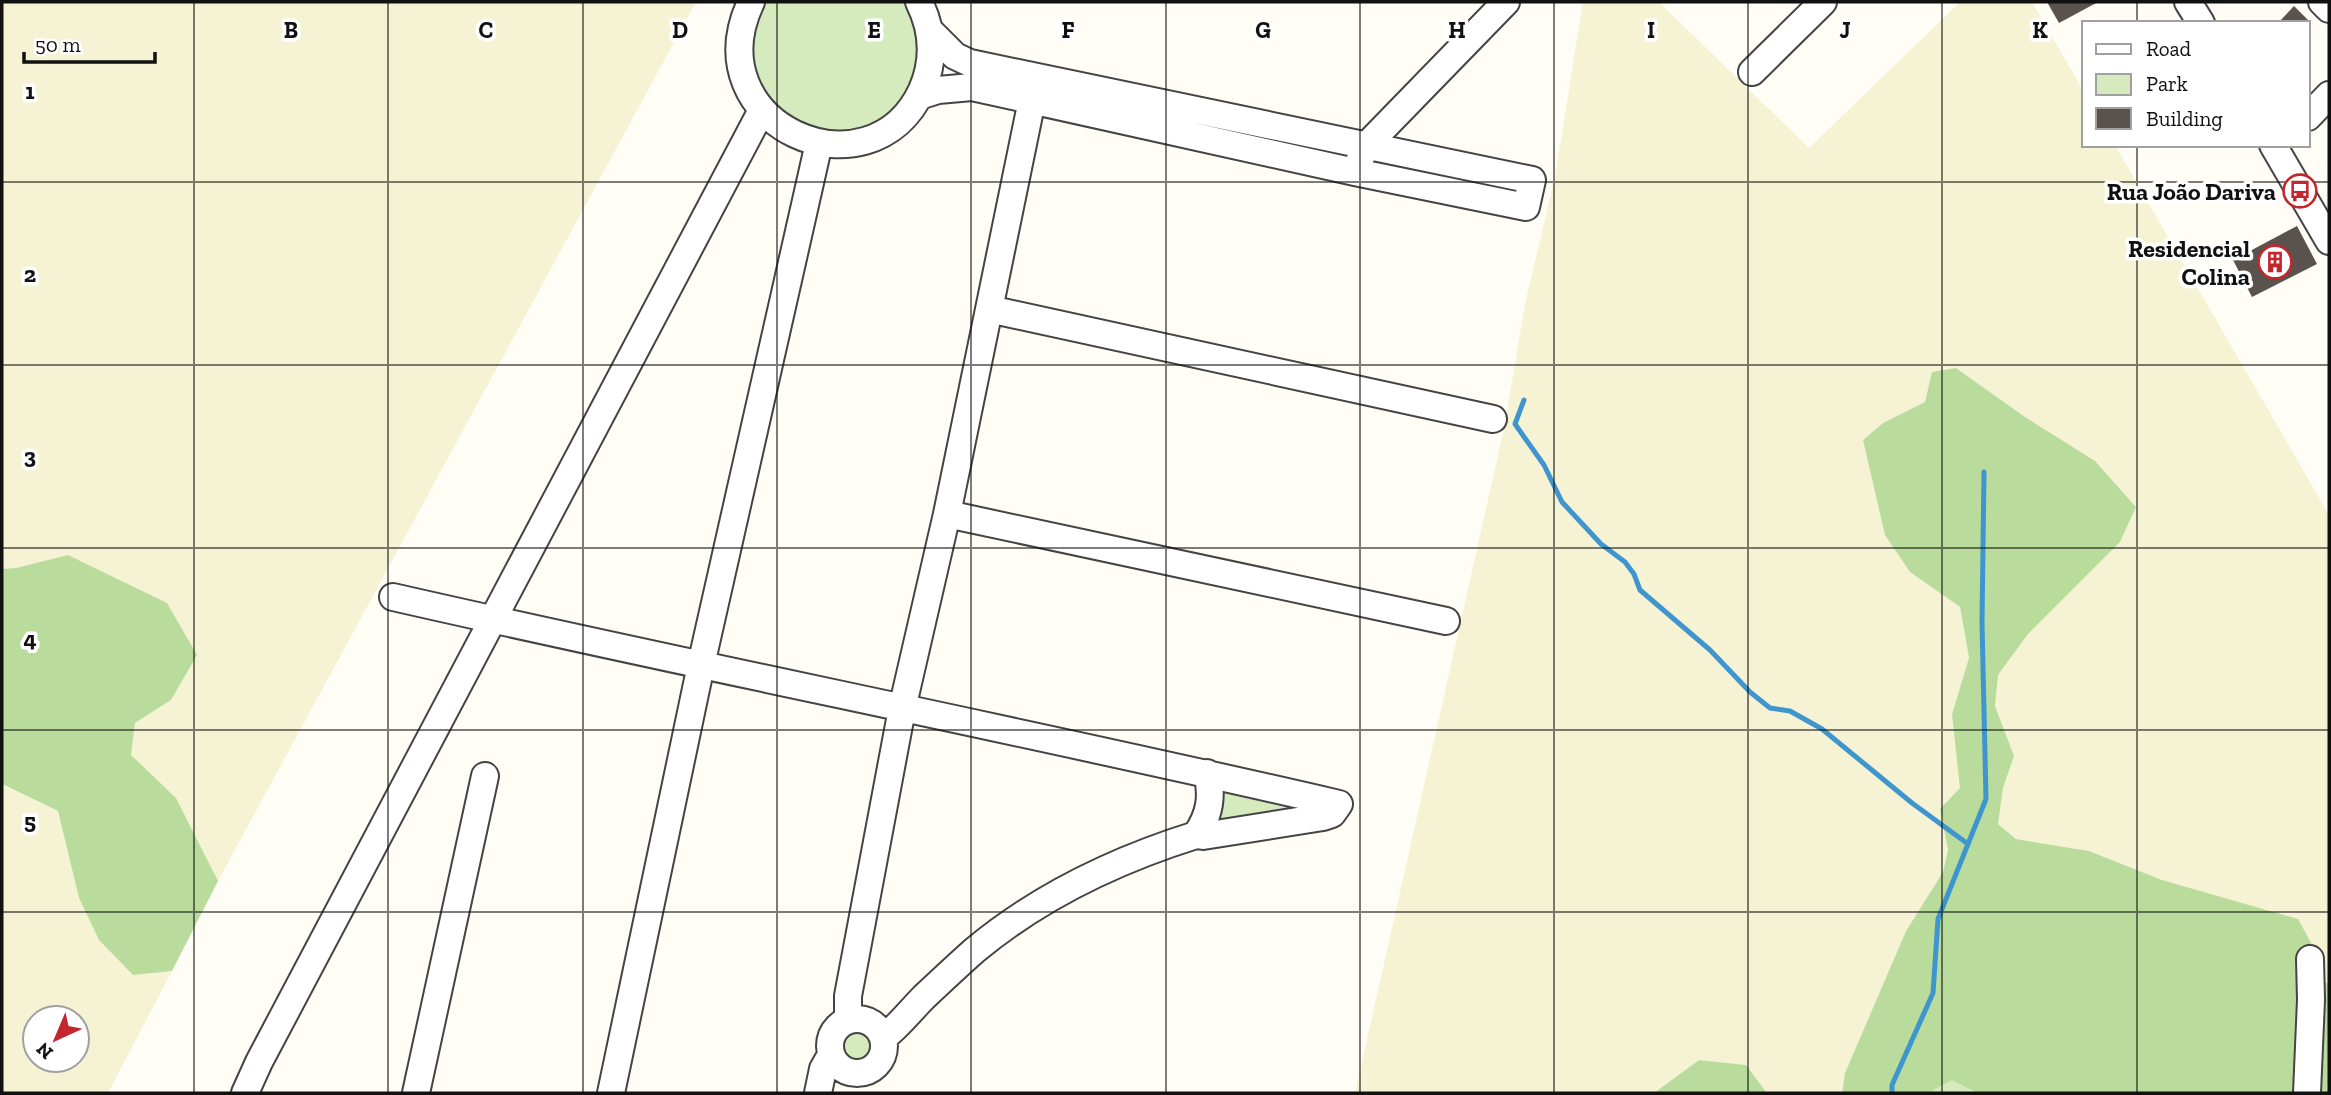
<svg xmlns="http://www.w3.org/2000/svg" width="2331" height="1095" font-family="'Zilla Slab',serif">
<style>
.farmland{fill:#f6f3d4;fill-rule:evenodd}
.green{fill:#d5ebbd}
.forest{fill:#b9dc9c}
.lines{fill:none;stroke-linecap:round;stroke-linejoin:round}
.stream{stroke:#3f96cf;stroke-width:5}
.building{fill:#5a524d}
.minor-casing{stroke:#444;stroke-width:30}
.minor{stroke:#fff;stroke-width:26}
.grid{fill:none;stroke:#111;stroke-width:2;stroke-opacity:0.55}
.labels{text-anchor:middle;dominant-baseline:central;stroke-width:7;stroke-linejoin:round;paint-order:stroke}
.poi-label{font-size:24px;font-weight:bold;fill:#111;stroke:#fff;text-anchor:end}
.grid-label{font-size:23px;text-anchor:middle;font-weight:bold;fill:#111;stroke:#fff;stroke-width:7;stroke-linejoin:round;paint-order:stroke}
</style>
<rect width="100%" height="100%" fill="#fffdf5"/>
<path class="farmland" d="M2 2H696L218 881 176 798 131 756 135 723 171 700 16 568 2 569Z
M1583 2H1659L1809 148 1960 2H2032L2084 92V145H2115L2329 515V984L2313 979 2162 880 2089 851 2016 839 1998 824 2003 788 2014 756 1995 706 1998 675 2028 634 2120 542 2025 417 1956 368 1925 402 1883 423 1863 440 1873 479 1910 572 1960 607 1969 658 1952 714 1961 788 1940 809 1948 850 1943 872 1906 931 1845 1073 1842 1093H1767L1746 1065 1699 1060 1654 1093H1355L1505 424 1525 304 1555 177Z
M2 785 58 811 79 898 133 975 172 971 108 1093H2ZM35 1018H77V1060H35Z"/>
<path class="green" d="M765 2H905C964 89 834 186 770 97 760 83 750 67 751 48 751 35 758 19 762 6Z
M1228 792 1301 809 1224 821 1217 813 1219 798Z
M841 1046a16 16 0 1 1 32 0a16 16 0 1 1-32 0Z
M1952 1079 1977 1093H1932L1935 1089Z"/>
<path class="forest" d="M1956 368 2025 417 2095 461 2136 507 2120 542 2028 634 1998 675 1995 706 2014 756 2003 788 1998 824 2016 839 2089 851 2162 880 2298 919 2315 950 2313 979 2329 984V1093H1977L1952 1080 1935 1089 1932 1093H1842L1845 1073 1906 931 1943 872 1948 850 1940 809 1960 788 1952 714 1969 658 1960 607 1910 572 1885 535 1863 440 1883 423 1925 402 1932 372Z
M68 555 167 603 197 655 171 700 135 723 131 755 176 798 218 881 172 971 133 975 99 940 79 898 58 811 2 784V569L16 568Z
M1699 1060 1746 1065 1767 1093H1654Z"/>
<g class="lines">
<path class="stream" d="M1524 400 1515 424 1544 465 1562 502 1601 544 1625 562 1634 574 1640 590 1710 650 1750 692 1770 708 1790 711 1822 729 1912 803 1968 844
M1892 1093V1085L1933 993 1938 919 1986 799 1982 623 1984 472"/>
</g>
<path class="building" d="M2047 2H2098L2059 23Z
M2294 6 2311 23H2278Z
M2297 226 2317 264 2252 297 2233 260Z"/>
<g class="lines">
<defs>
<path id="minor" d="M751 2C693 125 870 202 922 90 935 60 933 30 919 2
M2188 2 2201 23
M2322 2 2329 9
M1752 72 1823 2
M919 96 938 90 972 87 1355 172 1526 207 1532 180 970 63 955 56 930 31
M2308 117 2329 95
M2273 145 2329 241
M1360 159 1366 146 1506 2
M989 309 1493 419
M947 514 1446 621
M393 597C708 669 1025 731 1339 804L1332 814 1323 817 1203 836 1196 835C1116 860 1040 896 975 950 958 965 941 981 924 997 910 1011 899 1026 883 1038
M1196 835C1210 815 1213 796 1207 773
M830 1046a27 27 0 1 1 54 0a27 27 0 1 1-54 0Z
M848 1020V996L902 709 947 514 1032 100 1038 83
M245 1093 259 1062 762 110
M416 1093 485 776
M611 1093 701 665 819 143
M818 1093 823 1069 831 1055
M2307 1093 2311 1000 2310 959"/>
</defs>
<use href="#minor" class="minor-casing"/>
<use href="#minor" class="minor"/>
</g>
<path class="grid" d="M194 2V1093M388 2V1093M583 2V1093M777 2V1093M971 2V1093M1166 2V1093M1360 2V1093M1554 2V1093M1748 2V1093M1942 2V1093M2137 2V23M2137 145V1093M2 182H2329M2 365H2329M2 548H2329M2 730H2329M2 912H2329"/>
<defs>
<symbol id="bus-ring" viewBox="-11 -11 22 22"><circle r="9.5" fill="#fff" stroke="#c4262e" stroke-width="1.5"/><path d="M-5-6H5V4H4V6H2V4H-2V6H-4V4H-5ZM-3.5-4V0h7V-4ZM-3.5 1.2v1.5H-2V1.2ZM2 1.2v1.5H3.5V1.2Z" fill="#c4262e"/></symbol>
<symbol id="building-ring" viewBox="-11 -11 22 22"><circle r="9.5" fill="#fff" stroke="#c4262e" stroke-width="1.5"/><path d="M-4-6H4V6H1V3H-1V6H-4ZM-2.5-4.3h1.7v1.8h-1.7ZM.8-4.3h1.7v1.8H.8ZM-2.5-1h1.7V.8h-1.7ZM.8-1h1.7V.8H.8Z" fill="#c4262e"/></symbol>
</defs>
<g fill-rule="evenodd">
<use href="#bus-ring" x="2281" y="172" width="38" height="38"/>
<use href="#building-ring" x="2256" y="243" width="38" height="38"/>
</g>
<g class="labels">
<g class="poi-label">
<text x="2276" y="191">Rua João Dariva</text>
<text x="2250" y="248">Residencial<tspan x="2250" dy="28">Colina</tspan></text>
</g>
</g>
<g class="grid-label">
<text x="291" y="38">B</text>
<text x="486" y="38">C</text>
<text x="680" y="38">D</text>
<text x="874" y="38">E</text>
<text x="1068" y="38">F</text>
<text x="1263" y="38">G</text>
<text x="1457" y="38">H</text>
<text x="1651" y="38">I</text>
<text x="1845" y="38">J</text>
<text x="2040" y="38">K</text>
<text x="30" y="99">1</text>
<text x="30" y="282">2</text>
<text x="30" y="464">3</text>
<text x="30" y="647">4</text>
<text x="30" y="829">5</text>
</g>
<rect width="2331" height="1095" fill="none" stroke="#111111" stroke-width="7"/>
<rect x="2082" y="21" width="228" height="126" fill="#ffffff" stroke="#a0a0a0" stroke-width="2"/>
<rect x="2096" y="44" width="35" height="10" fill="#ffffff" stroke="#a0a0a0" stroke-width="2"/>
<text x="2146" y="56" font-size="21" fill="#111111">Road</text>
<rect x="2096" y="74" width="35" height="21" fill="#d5ebbd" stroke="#a0a0a0" stroke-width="2"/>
<text x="2146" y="91" font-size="21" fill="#111111">Park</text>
<rect x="2096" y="108" width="35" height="21" fill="#5a524d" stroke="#a0a0a0" stroke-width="2"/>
<text x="2146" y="126" font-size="21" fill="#111111">Building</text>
<g transform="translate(56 1039) rotate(224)"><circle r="33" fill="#ffffff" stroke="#a0a0a0" stroke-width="2"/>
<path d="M0-5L12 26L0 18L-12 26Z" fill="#c4262e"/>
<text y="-10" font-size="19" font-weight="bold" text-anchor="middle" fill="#111111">N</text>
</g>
<path d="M24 52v10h131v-10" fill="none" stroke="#111111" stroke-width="3.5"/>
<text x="35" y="52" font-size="21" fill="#111111" stroke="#ffffff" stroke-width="5" paint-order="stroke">50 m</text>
</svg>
